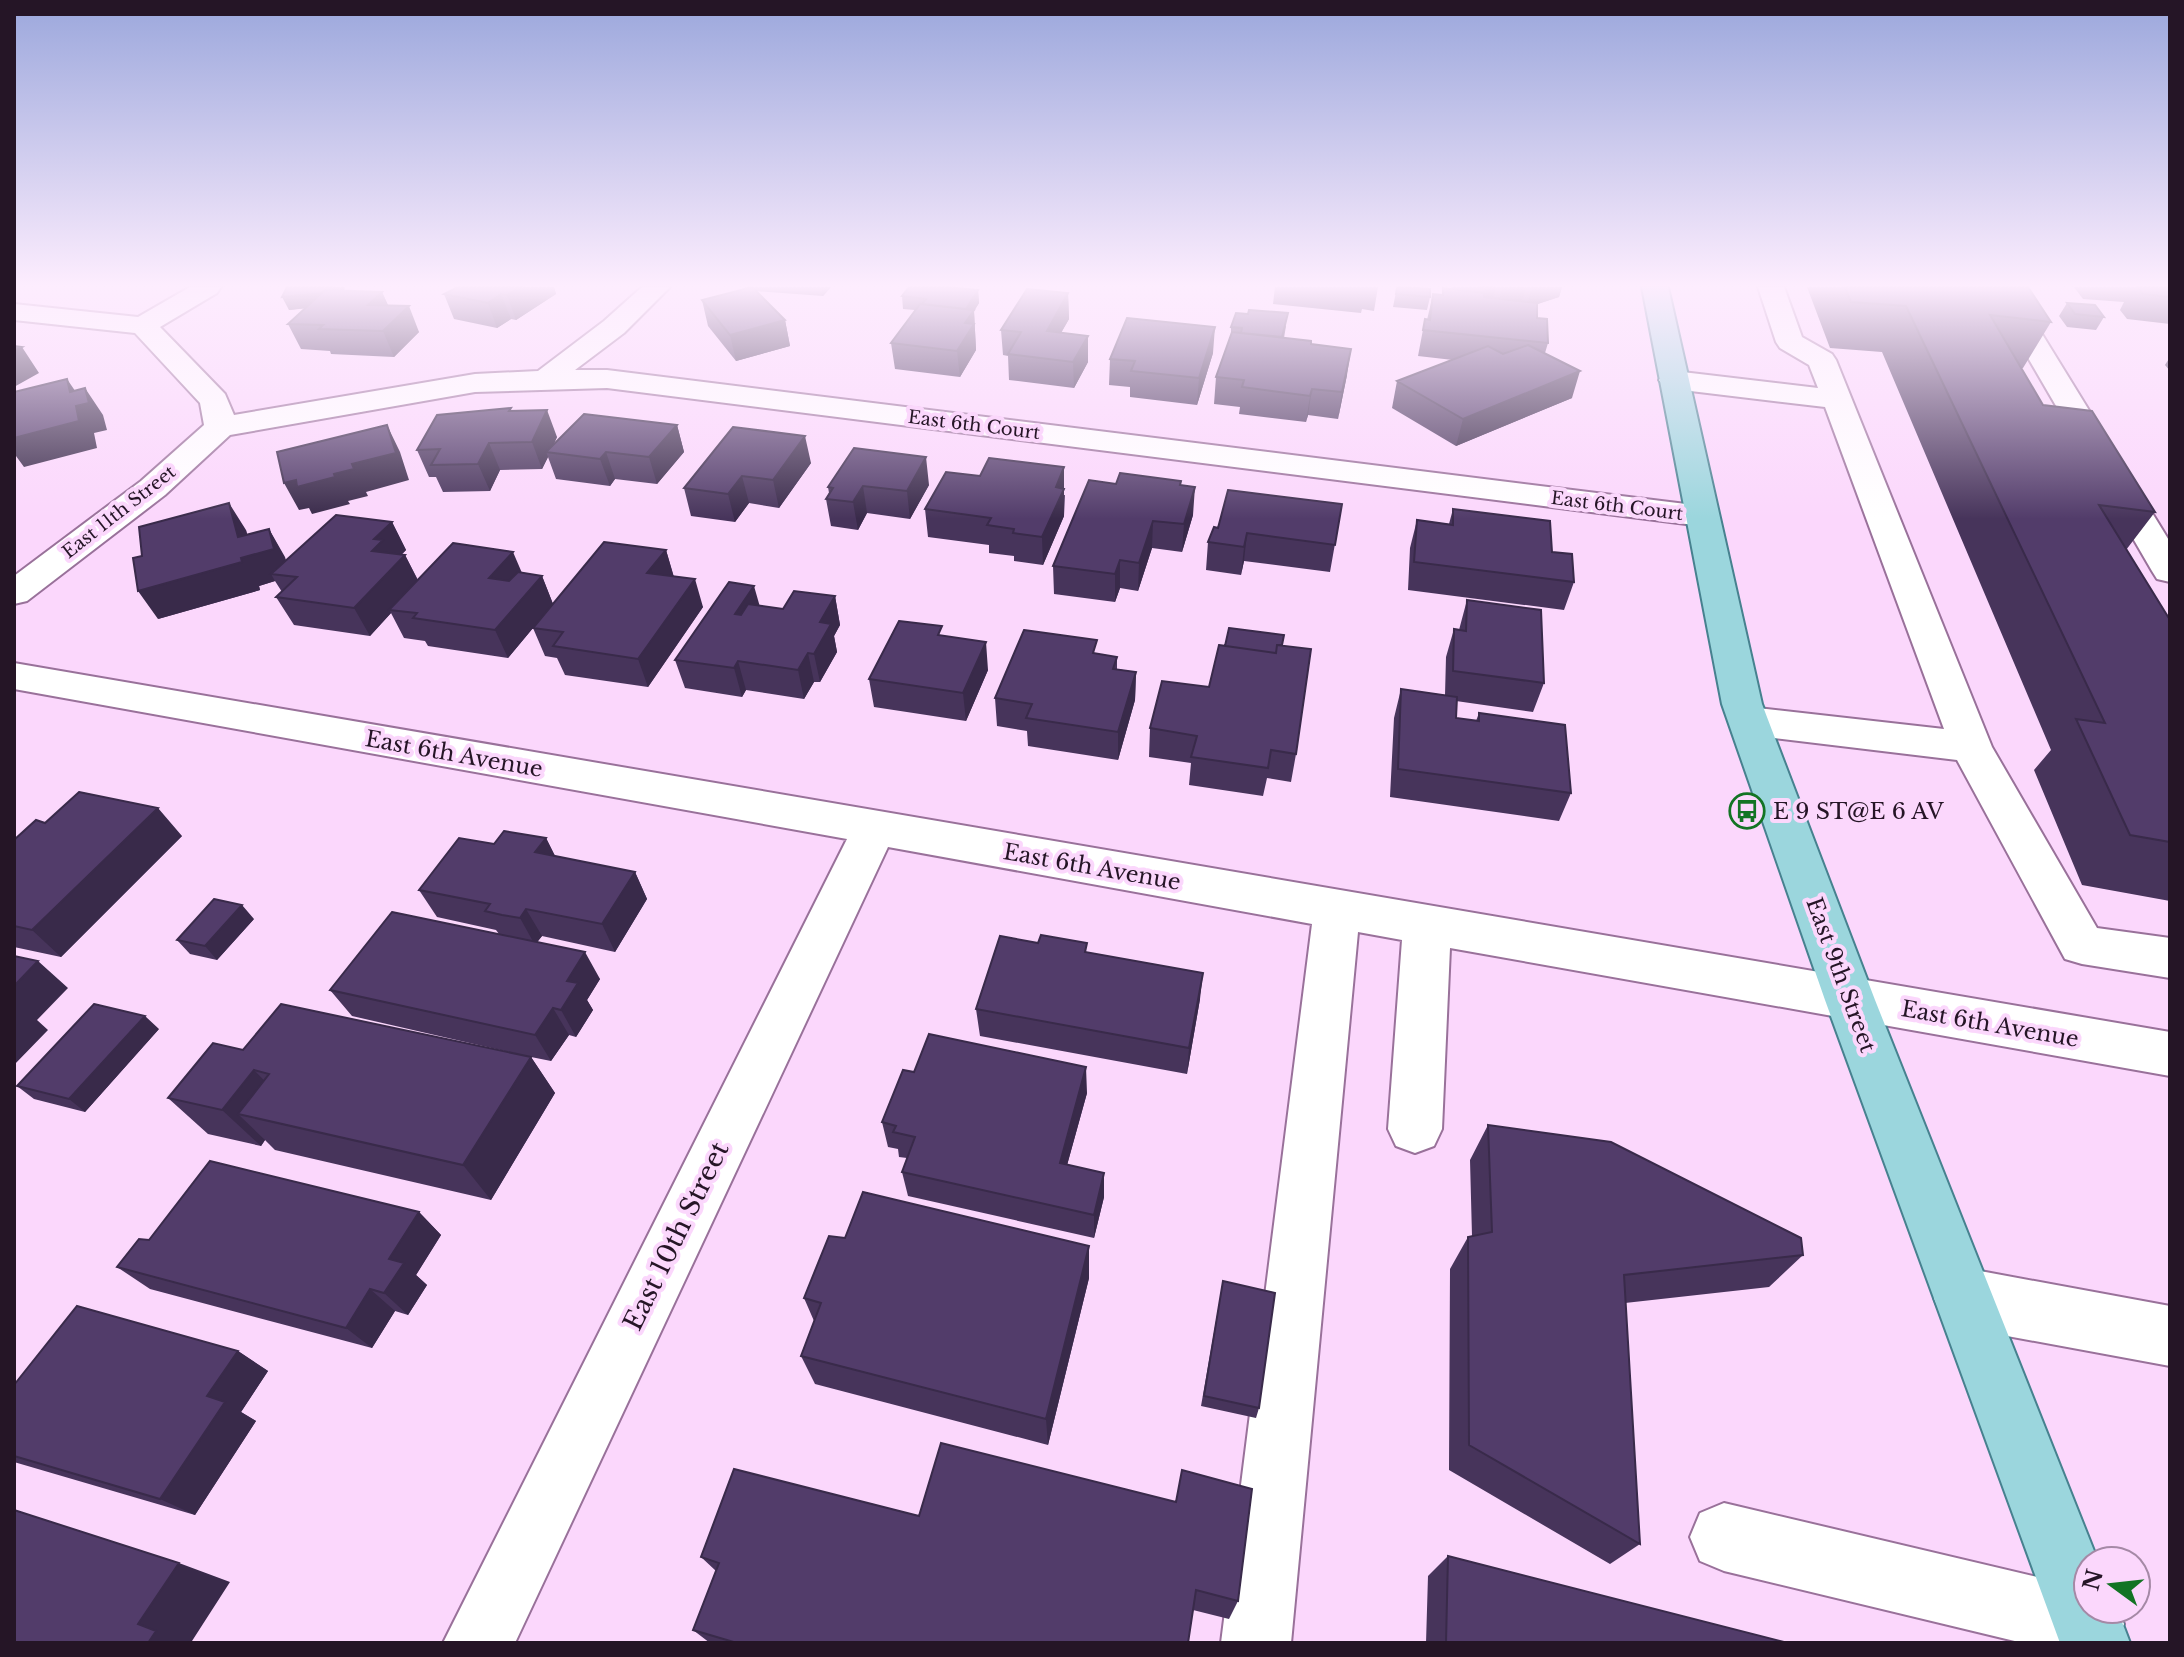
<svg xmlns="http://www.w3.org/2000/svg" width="2184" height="1657" font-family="'Libre Baskerville',serif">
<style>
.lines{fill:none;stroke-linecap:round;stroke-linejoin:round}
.minor-casing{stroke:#99719a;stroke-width:4}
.major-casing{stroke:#47818f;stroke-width:4}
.minor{fill:#fff;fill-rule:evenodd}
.major{fill:#9bd6dd;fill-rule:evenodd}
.wall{fill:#47345b}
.shaded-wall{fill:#392a4a}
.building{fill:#523c6a;stroke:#392a4a;stroke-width:2}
.labels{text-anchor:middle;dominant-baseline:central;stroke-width:8;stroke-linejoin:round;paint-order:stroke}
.far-street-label{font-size:18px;fill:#251526;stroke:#fbd7fc}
.street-label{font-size:22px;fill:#251526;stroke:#fbd7fc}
.poi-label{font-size:22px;fill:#251526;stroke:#fbd7fc;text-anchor:start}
.near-street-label{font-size:26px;fill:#251526;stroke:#fbd7fc}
</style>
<rect width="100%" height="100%" fill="#fbd7fc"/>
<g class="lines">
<defs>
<path id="minor" d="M190 287H221L217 293 160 327 225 394 234 415 475 374 538 371 604 321 642 287H670L624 333 575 370H607L1702 506 1714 509 1719 516 1714 523 1702 526 607 388 475 392 230 435 165 495 27 601 14 604V576L141 481 204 425 200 403 135 333 14 320V304L138 317Z
M1758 287H1784L1802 337 1832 354 1836 360 1992 747 2097 928 2170 938V978L2082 964 2065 959 1957 760 1749 735 1735 731 1729 721 1735 711 1749 707 1944 729 1825 407 1674 389 1664 386 1659 380 1664 374 1674 371 1818 388 1809 365 1780 348 1776 342Z
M1987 287H2013L2170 542V582L2157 579 2152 571Z
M14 663 2170 1032V1076L1450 948 1442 1129 1434 1146 1415 1153 1396 1146 1388 1129 1402 940 1358 932 1291 1643H1221L1312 924 888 847 515 1643H443L847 839 14 689Z
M1964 1268 2170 1306V1366L1964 1328 1943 1319 1934 1298 1943 1277Z
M1724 1503 2088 1589V1609H2118L2124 1624 2116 1643H2023L1724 1571 1700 1561 1690 1537 1700 1513Z"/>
<path id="major" d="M1642 287H1668L1762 704 1875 1000 2098 1561H2088V1609H2117L2130 1643H2060L1825 1000 1722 704Z"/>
</defs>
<use href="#minor" class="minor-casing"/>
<use href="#major" class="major-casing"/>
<use href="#minor" class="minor"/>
<use href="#major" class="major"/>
</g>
<path class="wall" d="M287 287H345L344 291 382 292 388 305 419 332 394 357 331 354 330 351 301 349 288 324 305 308 289 310Z
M458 287H554L556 294 516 320 511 319 497 328 454 319 444 294Z
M745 287H831L823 296 755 291 785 320 790 346 736 361 708 326 702 300 746 289Z
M1275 287H1378L1374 311 1362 309 1361 313 1273 304Z
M1397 287H1420L1430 297 1427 310 1393 307Z
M1452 287H1562L1559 297 1537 304V318L1548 343 1545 353 1572 398 1456 446 1392 408 1397 381 1453 360 1418 356 1425 319 1427 320 1433 294 1442 295 1443 288 1451 289Z
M1807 287H2028L2051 322 2023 368H2021L2043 405 2155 512 2126 550 2170 620V901L2082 885 2034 770 2051 750 1882 352 1830 348Z
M2074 287H2170V324L2127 319 2120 310 2124 302 2083 299Z
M978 290 979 303 974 311 976 350 960 377 895 369 891 343 915 310 903 309 902 296Z
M1068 293 1069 319 1061 333 1088 336V362L1074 388 1009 380 1008 356 1003 355 1001 330Z
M2067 303 2104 317 2096 330 2067 327 2059 316Z
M1286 326 1284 338 1311 344 1347 375 1338 419 1308 415 1306 422 1239 414 1240 407 1214 404 1216 377 1231 336V327Z
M1213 353 1197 405 1130 397V387L1109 385 1110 359Z
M2170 357V371L2165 365Z
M512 411 557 437 553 445 677 425 684 452 657 484 615 479 610 486 556 479 548 457 542 469 500 470 490 491 443 492 436 477H429L417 450Z
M733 427 811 463 779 508 749 503 735 522 691 516 684 488Z
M1116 484 1181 485 1193 515 1182 552 1152 548 1138 591 1120 588 1115 602 1054 594 1053 566Z
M929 485 910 519 867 513 858 530 831 526 826 499 829 493 828 487Z
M1065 495 1064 516 1043 565 1014 561V556L989 553V545L928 537 925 509Z
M1342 504 1330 572 1244 561 1241 575 1206 570 1208 542Z
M1453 509 1552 552 1574 582 1564 610 1408 590 1410 548 1417 520 1449 524Z
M392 522 406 550 401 555H405L418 580 522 573 542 576 553 604 666 550 674 577 703 607 648 687 565 675 557 658 545 656 533 628 508 658 428 646 425 641 404 638 391 613 370 636 294 625 276 597 282 592 275 581 259 586 260 590 158 619 246 530 247 535 269 529 286 561Z
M835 596 840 625 834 636 837 652 820 682H814L804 699 746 690 742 697 685 688 675 660 760 606 783 609Z
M1467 600 1544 683 1533 712 1456 701V718L1476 721 1479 713 1571 793 1559 821 1390 797 1394 718 1401 689 1445 695 1446 657 1454 629 1459 630Z
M943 635 988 670 966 721 874 707 869 679Z
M1282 645 1296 754 1291 782 1267 778 1263 796 1189 785 1191 763 1149 757 1150 728 1209 687 1225 646Z
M1097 654 1117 657V669L1136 672 1135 700 1118 760 1028 746 1027 731 997 726 995 698Z
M45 823 182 836 61 957 14 947V840Z
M546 838 555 856 635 872 647 899 615 952 542 936 537 942 600 979 587 1000 593 1010 576 1037 569 1035 551 1061 531 1057 555 1093 491 1200 275 1150 265 1140 261 1146 208 1134 168 1098 243 1050 518 1054 352 1016 330 990 499 934 496 930 437 917 419 890 494 844Z
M254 919 217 960 190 954 177 940Z
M1087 952 1200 999 1187 1074 980 1036 976 1009Z
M159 1029 85 1112 34 1099 17 1086Z
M1087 1093 1067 1165 1104 1173V1197L1094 1238 908 1196 902 1172 907 1158 899 1157 898 1149 888 1147 882 1122Z
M1488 1125 1803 1255 1769 1287 1625 1303 1640 1544 1610 1564 1449 1470 1450 1269 1468 1237 1472 1236 1470 1160Z
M419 1212 441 1235 416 1275 427 1285 408 1315 395 1311 372 1348 150 1289 117 1267 149 1240Z
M1089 1278 1048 1445 815 1384 801 1356 814 1321 804 1298Z
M1223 1281 1259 1408 1256 1418 1201 1406Z
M238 1351 268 1371 241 1412 256 1421 195 1515 14 1462V1385Z
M734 1469 1238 1601 1229 1619 1193 1610 1188 1643H710L693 1630 716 1571 701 1557Z
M1448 1556 1788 1643H1426L1428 1576Z"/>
<path class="shaded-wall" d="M334 287H345L338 305 289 310 282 297Z
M520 287H554L556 294 516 320 507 295Z
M822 287H831L823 296Z
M1496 287 1490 311 1480 315 1486 290Z
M1508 287H1526L1521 305 1495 314 1502 289Z
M1532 287H1562L1559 297 1526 308Z
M978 290 979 303 974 311 976 350 960 377 957 351 965 311Z
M382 292 393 317 368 305Z
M1068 293 1069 319 1047 357V331Z
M501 294 511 319 497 328 488 303Z
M409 306 419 332 394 357 383 331Z
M785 320 790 346 736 361 730 335Z
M1215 327 1213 353 1197 405 1199 378Z
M1088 336V362L1074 388 1073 362Z
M22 347 39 373 14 387V351Z
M1351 349 1347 375 1338 419 1342 392Z
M1580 371 1572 398 1456 446 1463 419Z
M67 379 84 404 85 388 103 415 107 430 94 433 97 448 24 467 16 456H14V438L70 392Z
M1312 389 1308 415 1306 422 1310 396Z
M547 410 557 437 550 453 546 452 548 457 542 469 532 442Z
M387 425 400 452 409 480 366 492 368 496 348 501 350 504 312 514 309 508 299 510 284 483 352 464Z
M677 425 684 452 657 484 649 457Z
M805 436 811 463 779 508 773 480Z
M489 443 500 470 490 491 478 464Z
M606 452 615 479 610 486 600 459Z
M926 457 929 485 910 519 907 491Z
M1064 467V516L1043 565 1042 537 1056 487Z
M742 476 749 503 735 522 728 494Z
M863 486 867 513 858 530 853 502Z
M1195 487 1193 515 1182 552 1184 524Z
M229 503 246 530 253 555 269 529 285 557 291 577 271 574 275 581 259 586 260 590 158 619 138 591 238 537Z
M1153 521 1152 548 1138 591 1139 563Z
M392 522 406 550 394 562 405 555 419 583 389 610 391 613 370 636 354 608 372 551 374 539Z
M1247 533 1244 561 1241 575 1244 547Z
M666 550 674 578 647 573Z
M513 552 525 580 502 606 489 578Z
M1120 560V588L1115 602V574Z
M542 576 553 604 508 658 495 630Z
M695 579 703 607 648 687 638 659Z
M754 586 762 614 743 642 735 614Z
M835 596 840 625 834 636 837 652 820 682 814 654 820 622Z
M986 642 988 670 966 721 963 693Z
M808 653 814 682 804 699 798 670Z
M738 661 746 690 742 697 734 668Z
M1136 672 1135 700 1118 760V732Z
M158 808 182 836 61 957 32 930Z
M546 838 560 866 535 852Z
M635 872 647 899 615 952 602 924Z
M242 905 254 919 217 960 205 946Z
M526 909 542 936 535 945 520 918Z
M585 952 600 979 587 1000 593 1010 576 1037 561 1010 567 981Z
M38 961 68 988 37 1020 48 1030 14 1065V986Z
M1203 973 1200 999 1187 1074 1189 1048Z
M553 1008 569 1035 551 1061 535 1035Z
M145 1016 159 1029 85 1112 69 1099Z
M531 1057 555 1093 491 1200 463 1165Z
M1086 1067 1087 1093 1061 1187 1060 1163Z
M254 1070 290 1107 238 1114 265 1140 261 1146 222 1110Z
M1104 1173V1197L1094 1238V1215Z
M419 1212 441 1235 416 1275 427 1285 408 1315 384 1293 389 1259Z
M1089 1246V1278L1048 1445 1046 1419Z
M370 1289 395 1311 372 1348 346 1328Z
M238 1351 268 1371 241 1412 256 1421 195 1515 160 1499 207 1396Z
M179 1563 230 1582 192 1641 199 1643H148L138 1624Z"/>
<path class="building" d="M287 287H334L333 290H325L322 293 282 297Z
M458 287H520L507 295 501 294 488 303 444 294Z
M752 287 785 320 730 335 702 300Z
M909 287H947L978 290 966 309 922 304 926 299 902 296Z
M1397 287 1430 289V297L1396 294Z
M1480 287H1495L1486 290Z
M1845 287H2028L2051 322 1990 315 2043 405 2092 411 2155 512 2099 505 2170 620V842L2130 835 2076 719 2105 723 1906 306 1851 302Z
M2138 287H2170V297L2143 294Z
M1443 288 1484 293V297L1537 303V318L1547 319 1548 343 1423 330 1425 319 1430 320 1433 294 1443 295Z
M1027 289 1068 293 1047 331 1088 336 1073 362 1008 354 1021 332 1001 330Z
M325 290 382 292 368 305 409 306 383 331 319 329 323 325 288 324Z
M2067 303 2095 305 2104 317 2075 314Z
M920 304 974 310 965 323 974 324 957 351 891 343Z
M1249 310 1288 313 1282 337 1241 333 1242 328 1231 327 1236 313 1248 314Z
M1127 318 1215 327 1199 378 1131 371 1135 361 1110 359Z
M1232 332 1311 341V344L1351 349 1342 392 1312 389 1310 396 1242 387 1244 380 1216 377Z
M1528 345 1580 371 1463 419 1397 381 1488 346 1503 354Z
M14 346 22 347 14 351Z
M67 379 70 392 85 388 89 403 76 406 79 421 14 438V392Z
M511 408 509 411 547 410 532 442 489 443 478 464 431 465 440 449 417 450 437 415Z
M584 414 677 425 649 457 606 452 600 459 546 452Z
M387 425 396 453 352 464 354 469 334 474 335 477 297 487 296 480 284 483 277 452Z
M733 427 805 436 773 480 742 476 728 494 684 488Z
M854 448 926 457 907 491 863 486 853 502 826 499 833 488 828 487Z
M989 458 1064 467 1056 487 1064 489 1042 537 1013 533 1014 529 987 525 991 518 925 509 946 472 980 476Z
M1120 473 1181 481 1180 485 1195 487 1184 524 1153 521 1139 563 1120 560 1115 574 1053 566 1089 480 1116 484Z
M1228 490 1342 504 1335 545 1247 533 1244 547 1208 542 1214 527 1218 528Z
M229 503 238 537 269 529 274 549 241 558 242 562 138 591 133 558 142 556 139 527Z
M1453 509 1550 521 1552 552 1572 554 1574 582 1414 562 1417 520 1453 525Z
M336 515 392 522 374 539 383 540 372 551 405 555 354 608 276 597 297 577 271 574Z
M604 542 666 550 647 573 695 579 638 659 553 646 563 632 533 628Z
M453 543 513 552 489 578 509 581 518 572 542 576 495 630 413 618 417 613 389 610Z
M729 582 754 586 735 614 741 615 748 604 783 609 794 591 835 596 820 622 831 624 814 654 808 653 798 670 738 661 734 668 675 660Z
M1467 600 1541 610 1544 683 1453 671 1454 629 1466 631Z
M899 621 942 626 938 635 986 642 963 693 869 679Z
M1229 628 1284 635 1282 645H1277L1276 653 1225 646Z
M1024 630 1097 640 1093 653 1117 657 1113 669 1136 672 1118 732 1026 718 1032 704 995 698Z
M1219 645 1276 653 1277 645 1311 649 1296 754 1271 750 1268 768 1191 757 1197 736 1150 728 1162 681 1209 687Z
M1401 689 1457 697 1456 718 1479 721V713L1565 725 1571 793 1398 769Z
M79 792 158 808 32 930 14 926V840L36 820 45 823Z
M504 831 546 838 535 852 635 872 602 924 526 909 520 918 502 915 485 911 490 904 419 890 459 838 494 844Z
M214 899 242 905 205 946 177 940Z
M392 912 585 952 567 981 578 983 561 1010 553 1008 535 1035 330 990Z
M1041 935 1087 943 1085 952 1203 973 1189 1048 976 1009 1000 936 1038 943Z
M14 956 38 961 14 986Z
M94 1004 145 1016 69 1099 17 1086Z
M281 1004 531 1057 463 1165 238 1114 269 1074 254 1070 222 1110 168 1098 213 1043 243 1050Z
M929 1034 1086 1067 1060 1163 1104 1173 1094 1215 902 1172 915 1137 893 1132 896 1126 882 1122 903 1070 914 1072Z
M1488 1125 1611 1142 1801 1238 1803 1255 1624 1275 1640 1544 1469 1445 1468 1237 1492 1232Z
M210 1161 419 1212 389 1259 404 1263 384 1293 370 1289 346 1328 117 1267 139 1239 149 1240Z
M863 1192 1089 1246 1046 1419 801 1356 821 1303 804 1298 829 1236 845 1238Z
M1223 1281 1275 1293 1259 1408 1204 1396Z
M77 1306 238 1351 207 1396 225 1402 160 1499 14 1456V1385Z
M941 1443 1176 1502 1182 1470 1252 1489 1238 1601 1196 1590 1188 1643H737L693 1630 719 1563 701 1557 734 1469 919 1516Z
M14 1510 179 1563 138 1624 156 1631 148 1643H14Z
M1448 1556 1788 1643H1446Z"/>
<linearGradient id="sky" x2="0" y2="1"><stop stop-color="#9ba7dc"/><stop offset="0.55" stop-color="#fdedfe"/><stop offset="1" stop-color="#fdedfe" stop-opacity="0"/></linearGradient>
<rect width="2184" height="519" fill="url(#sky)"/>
<defs>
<symbol id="bus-ring" viewBox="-11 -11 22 22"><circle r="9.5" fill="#fbd7fc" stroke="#137424" stroke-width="1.5"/><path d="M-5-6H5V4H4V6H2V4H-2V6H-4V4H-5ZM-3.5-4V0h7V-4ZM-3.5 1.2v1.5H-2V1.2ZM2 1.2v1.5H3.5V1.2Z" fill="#137424"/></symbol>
</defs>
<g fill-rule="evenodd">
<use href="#bus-ring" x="1727" y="791" width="40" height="40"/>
</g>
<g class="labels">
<g class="far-street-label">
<text transform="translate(974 425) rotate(7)">East 6th Court</text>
<text transform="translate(1617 506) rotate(7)">East 6th Court</text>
<text transform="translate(119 512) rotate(-38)">East 11th Street</text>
</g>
<g class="street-label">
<text transform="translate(454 754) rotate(10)">East 6th Avenue</text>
<text transform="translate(1092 867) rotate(10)">East 6th Avenue</text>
<text transform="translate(1841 975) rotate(70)">East 9th Street</text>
<text transform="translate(1990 1024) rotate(10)">East 6th Avenue</text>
</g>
<g class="poi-label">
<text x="1773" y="811">E 9 ST@E 6 AV</text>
</g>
<g class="near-street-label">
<text transform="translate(676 1236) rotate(-64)">East 10th Street</text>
</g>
</g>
<rect width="2184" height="1657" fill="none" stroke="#251526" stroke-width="32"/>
<g transform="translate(2112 1585) rotate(285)"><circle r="38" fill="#fbd7fc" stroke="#a589a6" stroke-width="2"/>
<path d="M0-6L14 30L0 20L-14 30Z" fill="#137424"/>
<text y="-12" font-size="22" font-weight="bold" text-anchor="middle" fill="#251526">N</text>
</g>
</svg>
